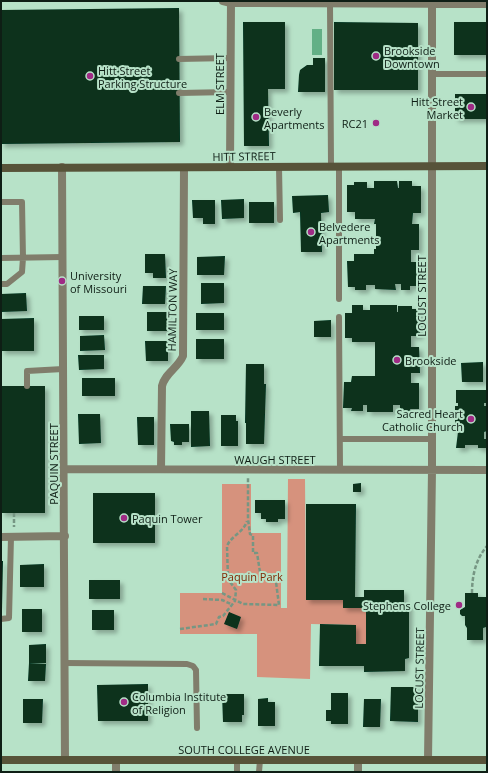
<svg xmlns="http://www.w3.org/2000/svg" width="488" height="773" font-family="'Open Sans',sans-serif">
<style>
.green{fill:#d6927d}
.water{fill:#63b086}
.building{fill:#07321e;filter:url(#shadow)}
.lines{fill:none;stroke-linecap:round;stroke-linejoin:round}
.path{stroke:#769683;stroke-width:2.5;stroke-dasharray:4 2;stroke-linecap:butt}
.lane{stroke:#807d6b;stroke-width:6}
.street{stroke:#807d6b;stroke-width:8}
.secondary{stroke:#575339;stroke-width:8}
.poi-dot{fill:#9f2b85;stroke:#b7e2c8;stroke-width:1.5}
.labels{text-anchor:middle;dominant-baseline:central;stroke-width:4;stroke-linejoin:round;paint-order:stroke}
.poi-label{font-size:11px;fill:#0e1e15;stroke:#b7e2c8;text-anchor:start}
.street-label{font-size:11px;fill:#0e1e15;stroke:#b7e2c8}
.park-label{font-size:11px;fill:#812804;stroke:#b7e2c8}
</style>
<defs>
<filter id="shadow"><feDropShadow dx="3.5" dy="3.5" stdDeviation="2" flood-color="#0004"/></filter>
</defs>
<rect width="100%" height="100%" fill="#b7e2c8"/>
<path class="green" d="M288 479H305L306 600H343V608H366V644H356V625L311 624 310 679 257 677V634H180V593H222V484H251V533H281V608H287Z"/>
<path class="water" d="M312 29H322V55H312Z"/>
<path class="building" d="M179 8 180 142 1 144V10Z
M243 22H285V89H268L269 146H244Z
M334 22 418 23V90H334Z
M454 22H487V55H454Z
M313 58H325V92H298L299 75 300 70 307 65H313Z
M455 94H487V119H455Z
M374 181H397L398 188H399V181H412V186H421V213H413L412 224H419V250H411V262H419V286H410V290H401V284H395L396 290 375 289V285H366V290H355V287H348L347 261H354V254H374V249H376V224H374L375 219H355V212H347V185H354V182H367V188H374Z
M328 195 329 212 321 213 322 252H301L300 212 293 213 292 196Z
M244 199V218L222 219 221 200Z
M192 200H215V224H203V218H193Z
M249 202H274V223H249Z
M145 254H165L166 278H153V273H145Z
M225 256 224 275H197V257Z
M201 283H224V303L201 304Z
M143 286H166L165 304H142Z
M26 293 27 311 1 312V294Z
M352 305H363V310H370V305H397V312H398V306H412V309H420V336H411V347H419L420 373H411V383H419V409H410L411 412H400V405H393V412H367V405H363V411H351L352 408H343L344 382H351L352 376H375V342H352V338H345V313H352Z
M147 312H167V331H147Z
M196 313H224V330H196Z
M79 316H104V330H79Z
M34 318V351H1V319Z
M331 320V337H314V321Z
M104 335 105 350 80 351V336Z
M196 339H224V359H196Z
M145 341H168V361H146Z
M78 355H104V369L79 370Z
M483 362V382H462L461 363Z
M246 364H264V384H266L264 444H246V423H245Z
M82 378H115V396H82Z
M1 386H45V513H1Z
M456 390H487V403H484V406H486L487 431 484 432V439H486V448H478V445H465V448H456L458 432H455V406H458V403H456Z
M191 411H209L210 446 191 447Z
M78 414H100L101 443 79 444Z
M221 415H236V421H238V446H221Z
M137 417H154V445H138Z
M170 424H189V442H182V445H174V442L171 441Z
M361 483V492H353V484Z
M93 493H155V543H93Z
M255 500H285V519H278V522H266V519H261V513H255Z
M306 504H356L355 597H364V590H404V603H409V658L405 659V671L364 672V666H319L320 624 356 625V644H366V608H343V600H306Z
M1 561H3L2 610H1Z
M44 564V587H20V565Z
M89 580H120V599H89Z
M465 593H478V597H486L487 618H486V627L483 628V640H467V628L465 625V616H462L460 614V610L465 607Z
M22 609H42V632H22Z
M92 610H114V630H92Z
M229 612 241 617 237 629 224 624Z
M46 644V663H29V645Z
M29 663 46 664 45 681H28Z
M148 684V721H98L97 685Z
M391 687H418V722L390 721Z
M331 693H348V724H331V721H326V710H331Z
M222 694H244V715H242V722H223Z
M268 698V702H275V726H258V699Z
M23 699H43L42 723H23Z
M364 699H381L380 727H363Z"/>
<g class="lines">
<path class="path" d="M14 513V527
M222 593 243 604 279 605 276 582 260 572 257 553H253V535L250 534 248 519V478
M472 593C472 575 476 559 487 546
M203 599 222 600 233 605
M180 629 216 624 219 617 223 616 235 601 236 590 228 579 227 546C231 536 244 532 247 521"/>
<path class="lane" d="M330 4 331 166
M179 59 230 58
M432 74H487
M179 93 230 92
M339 166V299
M279 167 280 220
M1 202H22L23 258 22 272 7 284H1
M1 258 63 257
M339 317 340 470
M27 386V371L63 369
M340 439H432
M1 619 9 618 11 537
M65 663 187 664 193 666 196 670 197 728
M237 760V772
M259 772 260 760"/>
<path class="street" d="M223 1 231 3 487 4
M62 167 65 760
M230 167 231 1
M64 469 487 470
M161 469 162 386C165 373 178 368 183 356L184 168
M1 537 65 536
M116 760V772
M358 760V772
M428 760 432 470V1"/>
<path class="secondary" d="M1 168 487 166
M1 760H487"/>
</g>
<g class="poi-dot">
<circle cx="376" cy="56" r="4"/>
<circle cx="90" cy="76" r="4"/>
<circle cx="471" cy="107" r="4"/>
<circle cx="256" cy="117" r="4"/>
<circle cx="376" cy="123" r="4"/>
<circle cx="311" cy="232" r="4"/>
<circle cx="62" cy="281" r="4"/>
<circle cx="397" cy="360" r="4"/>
<circle cx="471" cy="419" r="4"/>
<circle cx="124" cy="518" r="4"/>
<circle cx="459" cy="605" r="4"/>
<circle cx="124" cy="702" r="4"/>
</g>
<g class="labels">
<g class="poi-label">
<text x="384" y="50">Brookside<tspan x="384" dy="13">Downtown</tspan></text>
<text x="98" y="70">Hitt Street<tspan x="98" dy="13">Parking Structure</tspan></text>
<text x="463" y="101" text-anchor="end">Hitt Street<tspan x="463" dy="13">Market</tspan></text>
<text x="264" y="111">Beverly<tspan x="264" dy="13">Apartments</tspan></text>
<text x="368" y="123" text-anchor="end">RC21</text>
<text x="319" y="226">Belvedere<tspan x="319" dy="13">Apartments</tspan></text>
<text x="70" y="275">University<tspan x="70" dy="13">of Missouri</tspan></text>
<text x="405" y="360">Brookside</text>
<text x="463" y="413" text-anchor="end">Sacred Heart<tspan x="463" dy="13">Catholic Church</tspan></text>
<text x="132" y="518">Paquin Tower</text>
<text x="451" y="605" text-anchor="end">Stephens College</text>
<text x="132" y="696">Columbia Institute<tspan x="132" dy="13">of Religion</tspan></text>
</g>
<g class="street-label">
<text transform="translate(219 84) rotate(-90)">ELM STREET</text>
<text transform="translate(244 156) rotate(-1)">HITT STREET</text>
<text transform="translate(421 296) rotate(-90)">LOCUST STREET</text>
<text transform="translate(172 310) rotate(-89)">HAMILTON WAY</text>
<text x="275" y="459">WAUGH STREET</text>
<text transform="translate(53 464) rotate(-90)">PAQUIN STREET</text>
<text transform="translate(419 668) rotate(-89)">LOCUST STREET</text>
<text x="244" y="749">SOUTH COLLEGE AVENUE</text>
</g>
<g class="park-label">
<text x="252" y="576">Paquin Park</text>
</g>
</g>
<rect width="488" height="773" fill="none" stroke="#0e1e15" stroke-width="4"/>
</svg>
